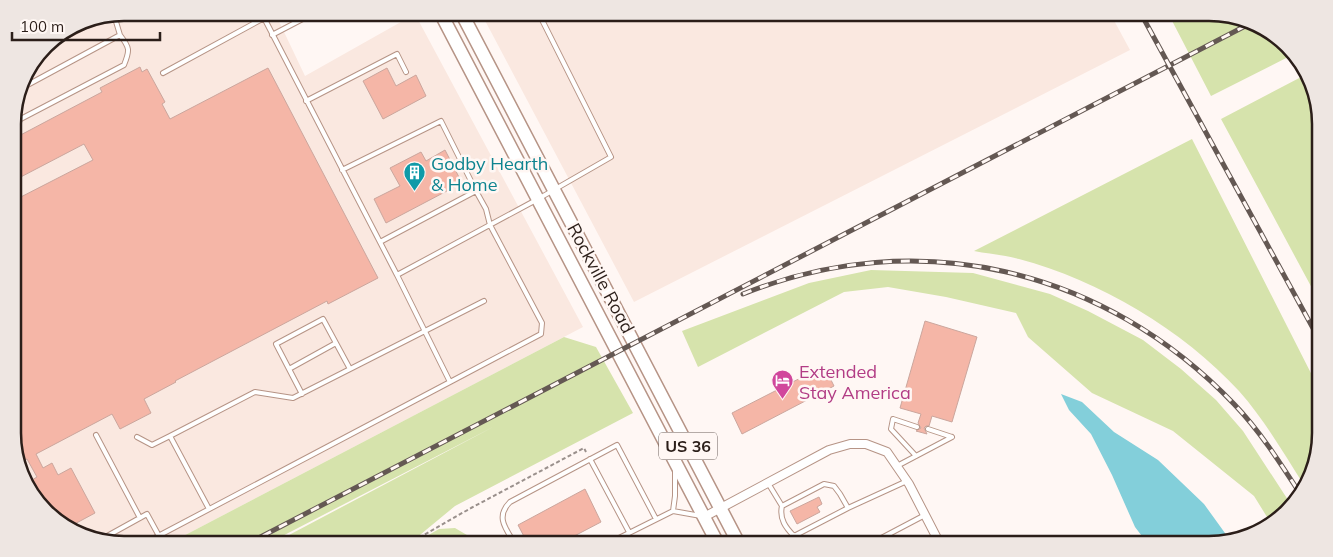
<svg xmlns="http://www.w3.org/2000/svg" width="1333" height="557" font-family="Mulish,sans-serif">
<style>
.built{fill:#fae8e0}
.green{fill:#d6e3ac}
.water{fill:#83cfda}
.building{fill:#f5b6a7;stroke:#cba69d}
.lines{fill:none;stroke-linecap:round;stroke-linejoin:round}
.service-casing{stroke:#b69486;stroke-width:6}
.minor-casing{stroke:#b69486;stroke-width:10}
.primary-casing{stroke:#b69486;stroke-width:15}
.path{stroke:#9a908c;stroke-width:2;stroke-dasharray:4 2.5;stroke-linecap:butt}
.service{stroke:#fff;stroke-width:4}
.minor{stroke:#fff;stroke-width:8}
.primary{stroke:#fff;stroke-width:12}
.rail-casing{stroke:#645853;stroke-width:5}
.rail{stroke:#fff7f4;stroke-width:3;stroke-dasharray:9;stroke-linecap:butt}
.labels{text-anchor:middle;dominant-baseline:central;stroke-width:5;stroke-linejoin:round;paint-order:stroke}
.shield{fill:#fff7f4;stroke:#6b5f5b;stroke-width:1}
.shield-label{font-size:16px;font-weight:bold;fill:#2b1e19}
.culture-label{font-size:18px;fill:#0d838f;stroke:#fff7f4;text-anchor:start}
.street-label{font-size:18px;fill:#2b1e19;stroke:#fff7f4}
.hotel-label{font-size:18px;fill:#b23c85;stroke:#fff7f4;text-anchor:start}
.rim{fill:none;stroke:#2b1e19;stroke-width:2.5}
</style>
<rect width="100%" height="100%" fill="#fff7f4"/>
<path class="built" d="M124 13H275L305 76 415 14 583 327 168 544H124L82 536 36 501 14 448 13 117 24 75 50 40 82 21Z
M481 13H1110L1130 50 634 302Z"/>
<path class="green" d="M1168 13H1209L1251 21 1294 54 1211 96Z
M1305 75 1320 109V303L1221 119Z
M1192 139 1320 391V433L1312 475 1304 485C1284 454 1264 419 1239 391 1183 330 1099 280 1019 259 1005 255 989 254 974 251Z
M871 270 973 273 1050 294 1088 311 1143 340 1181 369 1216 400 1243 431 1290 503 1272 525 1254 496 1173 431 1092 393 1028 337 1016 313 946 297 888 287 844 292 698 367 682 331 809 283Z
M564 337 596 347 633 413 455 506 409 544H272L495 426 267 544H168Z
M455 528 472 538 478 544H413L439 529Z"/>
<path class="water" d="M1061 394 1082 402 1114 432 1158 460 1204 504 1230 540 1216 544H1148L1135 527 1112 475 1091 434 1069 410Z"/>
<path class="building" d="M140 67 142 72 147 69 165 102 162 104 170 119 268 68 378 278 328 304 327 301 175 381 176 382 144 399 151 413 120 429 112 414 36 454 43 468 52 463 58 475 71 468 95 513 69 527 36 501 31 490 36 487 32 480 37 477 27 459 20 462 14 448 13 201 93 160 84 144 13 181V139L102 92 100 88Z
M387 68 396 86 416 75 426 96 383 119 363 81Z
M445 150 462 183 386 223 374 199 400 186 390 168 421 152 426 161Z
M925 321 977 337 952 422 932 416 929 426H926L924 428 927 434 916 431 921 428 918 423 921 414 900 408Z
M824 366 834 386 742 434 732 413Z
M585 489 601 522 559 544H528L518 525Z
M819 497 822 504 817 507 820 512 797 524 790 511Z"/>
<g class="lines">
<defs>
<path id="service" d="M261 12 397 275
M272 35 316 12
M163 73 264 18
M20 89 120 35 114 15
M306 101 397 54 406 72
M13 123 124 65C130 50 130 48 120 35
M342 170 441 121 476 191
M380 242 476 191 486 209 490 225 542 323 541 334 450 382
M289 369 336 343
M302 394 276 344 323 319 350 369
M928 429 952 437
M96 435 140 518
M137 437 152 445 170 436
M916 456 891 429 893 419 917 427
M590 459 629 532
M897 466 952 437
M768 483 782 506
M848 508 840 494 834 486 824 484 782 506C779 519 786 528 794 536L848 508 907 481
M209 509 170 436 255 392 293 398 484 301
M673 511 675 496V471
M100 540 147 514 159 536
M143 544 450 382 397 275 538 199 611 157 538 12
M515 544C506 529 495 517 510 502L617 445 656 519
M607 544 673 511 701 516
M870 544 925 515"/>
<path id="minor" d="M49 43 97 18
M704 517 829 450 850 444H866L887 452 909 484 940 544"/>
<path id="primary" d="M440 12 718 544
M461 12 739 544"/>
</defs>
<use href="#service" class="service-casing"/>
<use href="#minor" class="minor-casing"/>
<use href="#primary" class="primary-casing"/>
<path class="path" d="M408 544 471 508 584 448 586 452"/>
<use href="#service" class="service"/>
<use href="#minor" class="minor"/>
<use href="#primary" class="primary"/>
<defs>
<path id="rail" d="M1140 12 1320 341
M743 294C918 224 1104 268 1234 404 1259 430 1279 461 1299 492
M247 544 1253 22"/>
</defs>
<use href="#rail" class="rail-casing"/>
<use href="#rail" class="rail"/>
</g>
<defs>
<symbol id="building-pin" viewBox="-11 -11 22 30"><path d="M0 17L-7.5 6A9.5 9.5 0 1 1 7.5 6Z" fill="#0f9aa8" stroke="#fff7f4"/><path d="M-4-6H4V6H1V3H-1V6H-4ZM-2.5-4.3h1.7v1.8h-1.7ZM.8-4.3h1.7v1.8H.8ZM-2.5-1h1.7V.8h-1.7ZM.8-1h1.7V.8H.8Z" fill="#fff"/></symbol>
<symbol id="hotel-pin" viewBox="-11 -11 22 30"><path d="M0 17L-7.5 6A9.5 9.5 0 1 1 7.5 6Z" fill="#d1479c" stroke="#fff7f4"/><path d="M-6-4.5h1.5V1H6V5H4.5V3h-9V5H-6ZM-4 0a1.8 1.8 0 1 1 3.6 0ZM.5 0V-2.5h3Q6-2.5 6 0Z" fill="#fff"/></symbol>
</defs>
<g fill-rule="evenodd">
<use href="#building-pin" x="402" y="160" width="25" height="34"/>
<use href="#hotel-pin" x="770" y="368" width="25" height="34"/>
</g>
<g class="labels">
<rect class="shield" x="659" y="432.5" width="58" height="27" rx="4"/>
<g class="shield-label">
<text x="688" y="446">US 36</text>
</g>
<g class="culture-label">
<text x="431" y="163">Godby Hearth<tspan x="431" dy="21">&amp; Home</tspan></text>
</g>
<g class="street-label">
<text transform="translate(601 278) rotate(62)">Rockville Road</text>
</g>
<g class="hotel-label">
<text x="799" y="371">Extended<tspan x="799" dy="21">Stay America</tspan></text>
</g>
</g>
<path d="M0 0H1333V557H0ZM124 21H1209A103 103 0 0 1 1312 124V433A103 103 0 0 1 1209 536H124A103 103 0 0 1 21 433V124A103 103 0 0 1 124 21Z" fill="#eee6e2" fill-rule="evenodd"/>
<path class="rim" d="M124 21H1209A103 103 0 0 1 1312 124V433A103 103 0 0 1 1209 536H124A103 103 0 0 1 21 433V124A103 103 0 0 1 124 21Z"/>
<path d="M12 32v8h148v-8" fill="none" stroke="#2b1e19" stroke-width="2.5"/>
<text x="20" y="32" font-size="15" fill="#2b1e19" stroke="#fff7f4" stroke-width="4" paint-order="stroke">100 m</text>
</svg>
